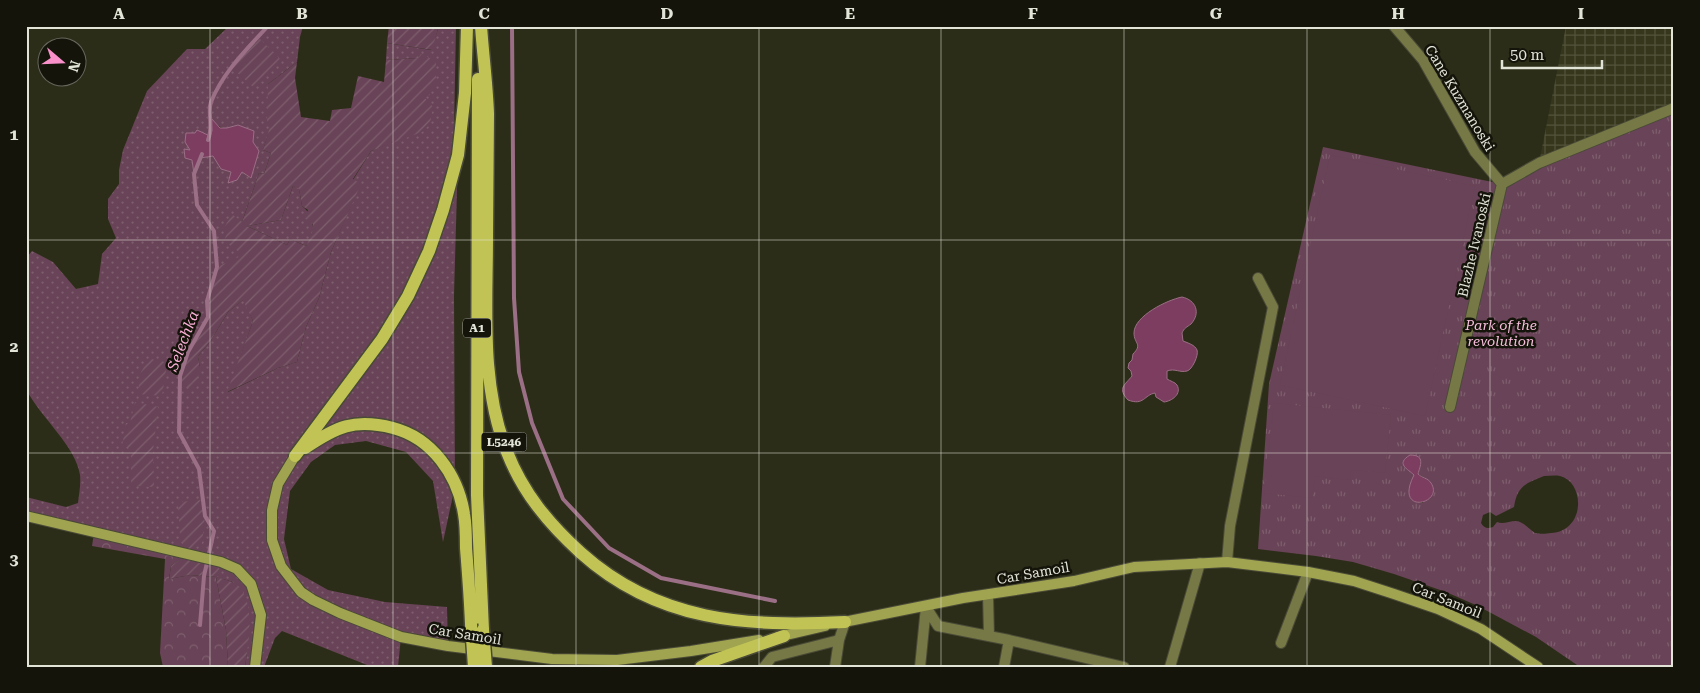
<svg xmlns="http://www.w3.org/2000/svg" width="1700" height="693" font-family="'Roboto Serif',serif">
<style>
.industrial{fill:url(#industrial-grid)}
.grass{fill:url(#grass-dots);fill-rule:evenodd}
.forest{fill:url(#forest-crowns)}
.park{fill:url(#park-tufts);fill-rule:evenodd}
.garden{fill:url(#garden-furrows);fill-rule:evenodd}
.pitch{fill:#694357}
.water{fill:#7c3d61;stroke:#9b6f85}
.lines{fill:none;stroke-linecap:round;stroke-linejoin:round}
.stream{stroke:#9b6f85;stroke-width:4}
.street-casing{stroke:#494a37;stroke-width:12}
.secondary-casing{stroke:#494a37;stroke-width:12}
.primary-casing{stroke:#494a37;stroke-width:15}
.street{stroke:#767845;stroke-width:10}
.secondary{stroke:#a0a34f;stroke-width:10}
.primary{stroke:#c1c455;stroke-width:12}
.primary-bridge-casing{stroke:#494a37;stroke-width:15;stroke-linecap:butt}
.primary-bridge{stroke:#c1c455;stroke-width:12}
.grid{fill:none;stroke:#e3e4d8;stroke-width:1;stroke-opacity:0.55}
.labels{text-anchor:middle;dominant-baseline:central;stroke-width:5;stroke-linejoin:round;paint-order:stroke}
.shield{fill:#14140b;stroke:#a5a69a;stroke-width:1}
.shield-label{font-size:12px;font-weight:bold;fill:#e3e4d8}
.street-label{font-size:14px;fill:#e3e4d8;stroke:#14140b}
.park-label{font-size:14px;font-style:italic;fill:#f8bedc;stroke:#14140b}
.water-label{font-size:15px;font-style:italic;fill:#fbafd7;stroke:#14140b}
.neatline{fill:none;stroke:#e3e4d8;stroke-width:2}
.grid-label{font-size:16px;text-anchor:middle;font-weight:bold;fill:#e3e4d8}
</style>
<defs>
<pattern id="industrial-grid" width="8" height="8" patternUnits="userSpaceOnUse" patternTransform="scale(1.25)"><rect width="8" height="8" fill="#35361b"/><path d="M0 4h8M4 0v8" fill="none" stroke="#52533b"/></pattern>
<pattern id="grass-dots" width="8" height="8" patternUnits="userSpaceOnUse" patternTransform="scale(1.25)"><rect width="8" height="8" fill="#694357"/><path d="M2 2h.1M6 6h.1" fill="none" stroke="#7e5e6e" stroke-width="1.8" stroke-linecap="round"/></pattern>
<pattern id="forest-crowns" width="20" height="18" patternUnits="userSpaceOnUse" patternTransform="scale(1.25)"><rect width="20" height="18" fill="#694357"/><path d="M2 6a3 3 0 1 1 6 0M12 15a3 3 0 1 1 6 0" fill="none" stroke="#7e5e6e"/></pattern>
<pattern id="park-tufts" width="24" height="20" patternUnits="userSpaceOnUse" patternTransform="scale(1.25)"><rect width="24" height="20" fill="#694357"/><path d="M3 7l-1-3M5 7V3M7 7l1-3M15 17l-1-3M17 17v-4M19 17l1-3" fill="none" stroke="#7e5e6e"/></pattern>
<pattern id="garden-furrows" width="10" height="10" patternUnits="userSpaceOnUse" patternTransform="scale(1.25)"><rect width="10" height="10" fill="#694357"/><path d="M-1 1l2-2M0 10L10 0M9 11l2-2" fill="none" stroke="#7e5e6e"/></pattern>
</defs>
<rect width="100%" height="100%" fill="#2c2d18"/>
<path class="industrial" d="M1566 26H1674V108L1539 163Z"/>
<path class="grass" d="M229 26H303L300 37 297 62 268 84 272 123 263 150 271 153 264 174 259 173 242 222 244 255 207 301 208 317 188 352 200 367 198 356 210 342 228 312 244 299 253 321 228 392 278 368 297 362 306 327 319 298 331 252 360 184 353 180 371 151 402 138 424 97 419 58 386 60 387 43 431 50 438 29 435 26H456L454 131 458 155 454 296 455 486 443 542 433 481 406 452 366 441 335 445 311 462 290 491 284 539 291 569 328 590 385 602 447 607 448 646 401 637 398 667H372L282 631 275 638 264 667H245L247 651 233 582 216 577 221 563 26 516V497L66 507 78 503C79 494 81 484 80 475 76 446 40 417 26 389V258L32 251 53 262 76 289 98 284 102 254 116 238 108 219V199L119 184V170L123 150 147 91 187 49H205ZM211 119C222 130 224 130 238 125L250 178 242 172 228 182 231 172 221 169 213 156 200 158 194 173 192 160 185 149 191 151C206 139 212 140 211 119Z
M293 186 299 188 302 206C309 211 314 222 313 231 312 236 308 242 306 246L290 239 287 245 247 226 281 220Z"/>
<path class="forest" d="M94 533 186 554 171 566 169 579 190 575 216 577 226 630 228 667H163L160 653 165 559 92 546Z"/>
<path class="park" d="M1674 108V667H1580L1536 637 1478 606 1446 592 1394 574 1353 562 1316 556 1258 549 1269 384 1323 147 1502 184ZM1410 455 1419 470 1418 474 1425 478 1423 503 1414 501V475L1405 459ZM1544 476C1549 476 1555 475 1560 476 1585 482 1586 531 1551 533 1546 534 1539 534 1535 533 1529 529 1524 522 1516 521 1509 521 1503 525 1497 522L1493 527C1487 529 1484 528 1481 523L1483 515 1490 512 1496 516 1514 507C1517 486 1526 483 1544 476Z"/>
<path class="garden" d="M389 26H435L438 29 432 50 387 43Z
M258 37 280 59 254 88 231 67Z
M421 54 436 61V82L429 89 430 95 424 97 433 107 430 124 422 132 371 151 353 179 361 184 331 252 319 298 306 327 297 362 278 368 227 392 253 321 243 300 228 312 210 342 198 356 200 367 196 388 180 387V376L188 352 208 317 207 301 217 267 243 255 224 241 227 233 224 228 232 214 242 222 259 173 264 174 271 153 263 150 271 123 267 122 268 84 297 62 295 78 301 117 330 121 332 110 351 108 358 76 384 82 386 60 418 58ZM293 186 299 189 302 206 308 210 304 218 313 224V231L306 246 290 239 287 245 247 226 281 220Z
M149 358 167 364 162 396 138 394 140 374Z
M135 402 158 407 153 451 154 487 131 486V448L122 446 126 423H130Z
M203 500 205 516 202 543 187 554 221 562 217 577C225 580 236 581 241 589 255 607 248 645 245 667H228L226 630 216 577 190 575 169 579 171 566 186 554 180 535 178 502Z"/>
<path class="pitch" d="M1330 155 1475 186 1425 416 1280 385Z
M1274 403 1391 415 1385 473 1351 470 1350 480 1315 476 1312 498 1264 493Z"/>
<path class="water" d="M211 118 220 128H227L238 125 254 131 253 142 259 151 251 178 242 172 237 180 228 183 231 172 221 169 213 156 200 158 194 174 192 160 185 158 184 149 190 150 185 142 186 133H195L197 130 210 136 212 131Z
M1182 297C1196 300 1201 313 1191 324 1187 327 1184 328 1182 333L1183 341C1188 343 1195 345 1197 350 1199 355 1192 370 1187 371 1180 373 1175 368 1167 371V379C1170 381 1175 382 1177 385 1182 394 1172 401 1164 402L1156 397 1155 393C1144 395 1144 406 1128 400 1117 388 1125 385 1132 376L1131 371 1128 368 1129 363 1132 360 1133 354C1143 344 1134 344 1134 333 1134 316 1167 300 1182 297Z
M1410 455C1426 455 1420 466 1418 474 1422 478 1428 478 1431 483 1445 504 1393 516 1414 475 1408 469 1395 464 1410 455Z"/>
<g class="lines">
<path class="stream" d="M512 26 514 298 519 372 532 423 563 499 609 548 661 578 775 601
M208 140C214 125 207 113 211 102 223 72 247 49 268 26
M200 625 204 576 214 531 205 516 199 469 179 432 180 376 188 352 208 317 207 301 217 267 214 231 197 205 194 174 202 154"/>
<defs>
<path id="street" d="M1394 26 1423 60 1475 152 1502 184
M1450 407 1502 184 1539 163 1674 108
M1227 562 1230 526 1273 307 1258 278
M988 595 989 636
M926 607 938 626 1009 640 1124 667
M1281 643 1308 572
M764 667 772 657 839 640
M835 667 839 640 845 622
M920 667 926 607
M1004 667 1009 640
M1170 667 1200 563"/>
<path id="secondary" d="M295 456 278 484 272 510V540L281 566 301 592 313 600 340 613 401 637 448 646 552 659 617 660 691 651 759 640
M26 516 221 562 237 569 251 584 261 615 255 667
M839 623 963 598 1074 581 1134 567 1227 562 1308 572 1354 581 1394 594 1438 609 1481 629 1538 667
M778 637 825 626"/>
<path id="primary" d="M481 26C483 55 487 85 488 114 488 155 487 196 487 236 487 307 480 385 507 452 523 493 549 524 581 553 658 622 747 627 845 622
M478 79 477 495 483 630
M305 448C336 427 354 418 393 428 432 438 458 475 464 514 466 525 466 537 466 548 468 573 470 599 471 624
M295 456 382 339 408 296 429 251 443 210 458 155 465 93 467 26
M701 667 712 661 784 636"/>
</defs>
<use href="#street" class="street-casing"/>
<use href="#secondary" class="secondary-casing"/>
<use href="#primary" class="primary-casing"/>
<use href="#street" class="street"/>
<use href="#secondary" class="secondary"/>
<use href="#primary" class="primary"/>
<defs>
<path id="primary-bridge" d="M471 624 474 667
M483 630 486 667"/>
</defs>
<use href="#primary-bridge" class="primary-bridge-casing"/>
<use href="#primary-bridge" class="primary-bridge"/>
</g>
<path class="grid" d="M210 26V667M393 26V667M576 26V667M759 26V667M941 26V667M1124 26V667M1307 26V667M1490 26V667M26 240H1674M26 453H1674"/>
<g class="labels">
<g class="shield">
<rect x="463" y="318.5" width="28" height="19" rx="4"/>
<rect x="481.5" y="432.5" width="45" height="19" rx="4"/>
</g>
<g class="shield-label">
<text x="477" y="328">A1</text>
<text x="504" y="442">L5246</text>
</g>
<g class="street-label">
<text transform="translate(1460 98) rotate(59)">Cane Kuzmanoski</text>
<text transform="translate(1474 245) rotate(-77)">Blazhe Ivanoski</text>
<text transform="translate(1033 573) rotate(-10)">Car Samoil</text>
<text transform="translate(1447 600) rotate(22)">Car Samoil</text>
<text transform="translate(465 634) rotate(9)">Car Samoil</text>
</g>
<g class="park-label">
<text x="1501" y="325">Park of the<tspan x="1501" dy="16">revolution</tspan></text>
</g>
<g class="water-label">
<text transform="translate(183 341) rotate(-69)">Selechka</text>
</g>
</g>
<rect width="1700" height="693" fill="none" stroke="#14140b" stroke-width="55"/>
<g transform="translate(62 62) rotate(109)"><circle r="24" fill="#14140b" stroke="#67675d"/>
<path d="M0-4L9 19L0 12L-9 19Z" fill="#f990ca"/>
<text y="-8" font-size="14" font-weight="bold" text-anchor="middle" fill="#e3e4d8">N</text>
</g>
<path d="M1502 60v8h100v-8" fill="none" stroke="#e3e4d8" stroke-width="2.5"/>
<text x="1510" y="60" font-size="15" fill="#e3e4d8" stroke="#14140b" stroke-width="4" paint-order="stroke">50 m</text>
<rect x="28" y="28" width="1644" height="638" class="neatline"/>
<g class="grid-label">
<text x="119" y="19">A</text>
<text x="302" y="19">B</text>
<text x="484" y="19">C</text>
<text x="667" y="19">D</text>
<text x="850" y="19">E</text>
<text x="1033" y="19">F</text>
<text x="1216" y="19">G</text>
<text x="1398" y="19">H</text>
<text x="1581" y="19">I</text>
<text x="14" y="140">1</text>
<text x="14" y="352">2</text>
<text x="14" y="565">3</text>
</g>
</svg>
